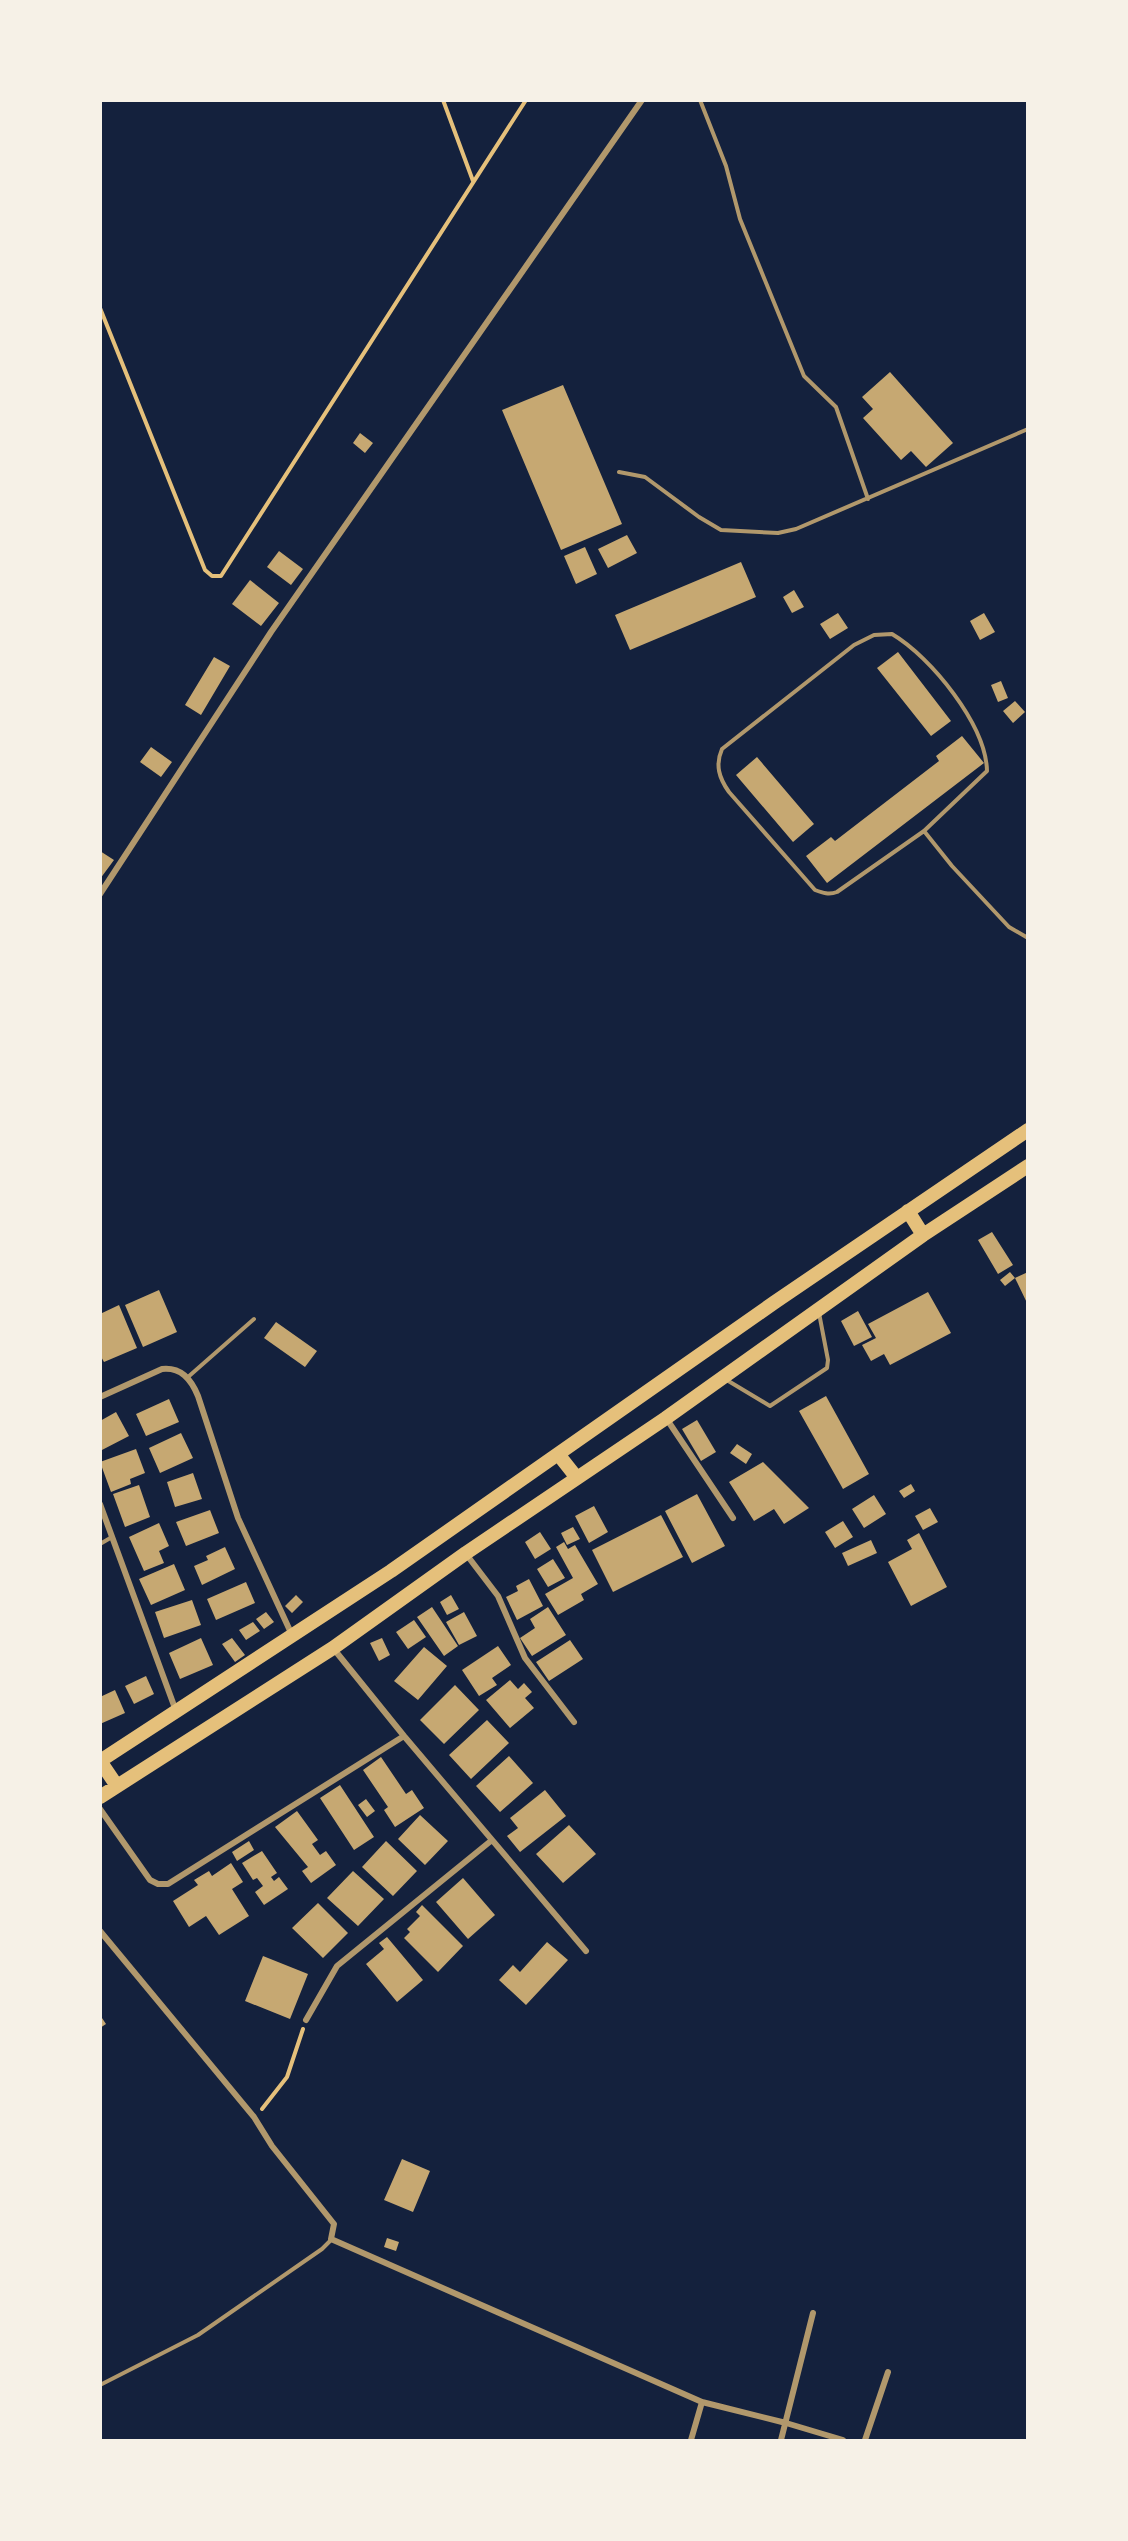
<svg xmlns="http://www.w3.org/2000/svg" width="1128" height="2541" font-family="'Titillium Web',sans-serif">
<style>
.building{fill:#c6a872}
.lines{fill:none;stroke-linecap:round;stroke-linejoin:round}
.path{stroke:#e5c07b;stroke-width:4}
.service{stroke:#b1986c;stroke-width:4}
.minor{stroke:#b1986c;stroke-width:6}
.trunk{stroke:#e5c07b;stroke-width:14}
</style>
<rect width="100%" height="100%" fill="#14213d"/>
<path class="building" d="M890 372 953 443 926 467 911 451 901 460 863 418 873 409 862 397Z
M563 385 622 524 561 550 502 410Z
M360 433 373 443 365 453 353 443Z
M627 535 637 553 608 568 598 549Z
M585 547 597 574 576 584 564 556Z
M279 551 303 569 291 585 267 567Z
M741 562 756 597 630 650 615 615Z
M250 580 279 603 261 626 232 604Z
M794 590 804 607 792 613 783 597Z
M838 613 848 628 830 639 820 624Z
M984 613 995 632 980 640 970 621Z
M898 652 951 721 931 736 877 668Z
M214 657 230 666 201 715 185 705Z
M1001 681 1008 698 998 702 991 685Z
M1015 701 1025 712 1013 723 1003 711Z
M962 736 984 763 827 883 806 856 831 837 835 841 939 761 936 756Z
M151 747 172 762 161 777 140 762Z
M757 757 814 824 793 842 736 775Z
M100 851 114 860 100 879Z
M992 1232 1013 1265 998 1274 978 1240Z
M1010 1272 1015 1278 1005 1286 1000 1280Z
M1028 1272V1305L1015 1278Z
M159 1290 177 1332 143 1347 125 1305Z
M928 1292 951 1333 890 1365 884 1354 871 1361 862 1345 876 1338 868 1324Z
M119 1305 137 1348 104 1362 100 1355V1314Z
M858 1311 872 1337 854 1346 841 1321Z
M276 1322 317 1351 305 1367 264 1338Z
M826 1396 869 1474 843 1489 799 1411Z
M169 1399 179 1422 146 1436 136 1414Z
M116 1412 129 1436 100 1451V1421Z
M697 1420 716 1452 701 1461 682 1429Z
M181 1433 193 1458 160 1473 149 1448Z
M737 1444 752 1454 746 1464 730 1453Z
M136 1449 145 1473 130 1479 131 1484 111 1492 100 1462Z
M763 1462 809 1508 784 1524 774 1509 754 1521 729 1482Z
M193 1473 202 1499 175 1507 167 1482Z
M911 1484 915 1491 904 1498 899 1491Z
M139 1485 150 1517 125 1527 113 1494Z
M697 1494 725 1546 692 1563 665 1511Z
M874 1495 886 1514 864 1528 852 1509Z
M594 1506 608 1532 589 1543 575 1516Z
M930 1508 938 1522 923 1530 915 1516Z
M210 1510 219 1533 186 1546 176 1522Z
M661 1515 683 1557 613 1592 592 1550Z
M843 1521 853 1537 835 1548 825 1532Z
M159 1523 169 1546 159 1551 164 1563 144 1571 129 1537Z
M573 1527 580 1539 567 1545 561 1533Z
M540 1532 551 1549 535 1559 525 1542Z
M919 1533 947 1587 911 1606 888 1562 912 1549 907 1540Z
M871 1540 877 1553 848 1566 842 1553Z
M564 1542 568 1549 575 1545 598 1584 581 1594 584 1600 558 1615 545 1594 573 1578 556 1547Z
M225 1547 235 1569 202 1585 194 1566 208 1560 206 1556Z
M553 1559 565 1578 548 1587 537 1569Z
M174 1564 185 1590 151 1605 139 1579Z
M529 1579 543 1606 517 1620 506 1597 518 1591 516 1586Z
M246 1582 255 1603 216 1620 207 1599Z
M296 1595 303 1602 292 1613 285 1606Z
M451 1595 459 1609 447 1615 440 1602Z
M192 1600 201 1625 164 1638 155 1612Z
M432 1607 458 1646 444 1656 417 1617Z
M548 1607 566 1635 532 1656 520 1638 535 1628 530 1619Z
M266 1612 274 1622 264 1629 256 1619Z
M464 1612 477 1636 459 1645 446 1622Z
M414 1620 426 1637 408 1649 396 1632Z
M253 1622 260 1631 246 1640 239 1630Z
M201 1638 213 1665 180 1679 169 1653Z
M232 1638 245 1655 235 1662 222 1644Z
M382 1638 390 1655 379 1661 370 1643Z
M570 1640 583 1659 549 1681 536 1662Z
M498 1646 511 1665 492 1678 497 1685 479 1696 462 1670Z
M424 1647 447 1666 418 1700 394 1681Z
M146 1676 154 1694 134 1704 125 1686Z
M510 1680 518 1689 524 1683 532 1692 525 1698 534 1708 510 1728 486 1700Z
M455 1685 479 1710 444 1744 420 1720Z
M115 1690 125 1713 100 1724V1697Z
M487 1720 509 1743 471 1779 449 1755Z
M509 1756 533 1783 500 1812 476 1786Z
M381 1757 406 1794 412 1790 424 1808 395 1827 384 1810 388 1807 363 1770Z
M340 1785 374 1837 354 1850 320 1798Z
M545 1790 566 1816 520 1852 507 1836 518 1828 510 1818Z
M366 1799 375 1811 367 1817 358 1805Z
M297 1811 318 1840 312 1844 320 1855 326 1851 336 1865 311 1883 302 1871 308 1867 275 1827Z
M420 1815 448 1841 425 1865 398 1839Z
M569 1825 596 1854 563 1883 536 1854Z
M249 1841 254 1850 237 1861 232 1852Z
M386 1841 417 1871 393 1896 362 1867Z
M262 1851 277 1873 271 1877 274 1881 279 1877 288 1889 264 1905 255 1892 263 1886 257 1878 253 1880 242 1863Z
M231 1863 243 1882 232 1889 249 1916 219 1935 206 1916 189 1927 173 1901 198 1885 194 1880 209 1871 212 1876Z
M353 1871 384 1899 358 1926 327 1898Z
M463 1878 495 1915 468 1939 436 1902Z
M318 1903 348 1933 323 1958 292 1928Z
M422 1905 463 1946 438 1972 404 1938 410 1932 407 1929 420 1916 416 1912Z
M387 1937 423 1980 397 2002 366 1964 384 1949 379 1943Z
M547 1942 568 1960 526 2005 499 1980 513 1965 520 1972Z
M263 1956 308 1974 290 2019 245 2001Z
M100 2015 106 2024 100 2028Z
M402 2159 430 2171 413 2212 384 2200Z
M387 2238 399 2242 396 2251 384 2247Z"/>
<g class="lines">
<path class="path" d="M443 100 473 181
M100 308 205 570 212 576H221L526 100
M262 2109 287 2077 303 2029"/>
<path class="service" d="M700 100 726 166 740 219 804 376 836 407 868 499
M619 472 645 477 699 517 721 530 778 533 796 529 1028 429
M892 634C931 657 986 725 987 771L924 831 837 892C829 895 823 893 815 890L729 792C719 778 715 765 722 749L854 645 874 635Z
M924 831 952 866 1009 927 1028 938
M188 1377 254 1319
M725 1379 770 1406 827 1368 828 1360 819 1313
M100 1544 112 1537
M100 2385 198 2335 322 2249 331 2240"/>
<path class="minor" d="M100 894 271 632 642 100
M100 1397 162 1369C181 1367 191 1379 198 1396L238 1518 292 1635
M666 1418 733 1518
M100 1504 176 1711
M466 1554 498 1596 525 1658 574 1722
M333 1648 404 1736 586 1951
M100 1809 150 1880 158 1884H168L404 1736
M100 1931 254 2117 272 2146 334 2224 331 2239 702 2402 786 2423 843 2440
M306 2020 337 1966 492 1840
M691 2440 702 2402
M781 2440 813 2313
M865 2440 888 2372"/>
<path class="trunk" d="M908 1211 923 1235
M558 1454 577 1478
M100 1761 391 1571 775 1302 1028 1130
M100 1761 117 1786
M100 1797 333 1648 466 1553 666 1418 923 1235 1028 1166"/>
</g>
<rect width="1128" height="2541" fill="none" stroke="#f6f1e7" stroke-width="204"/>
</svg>
